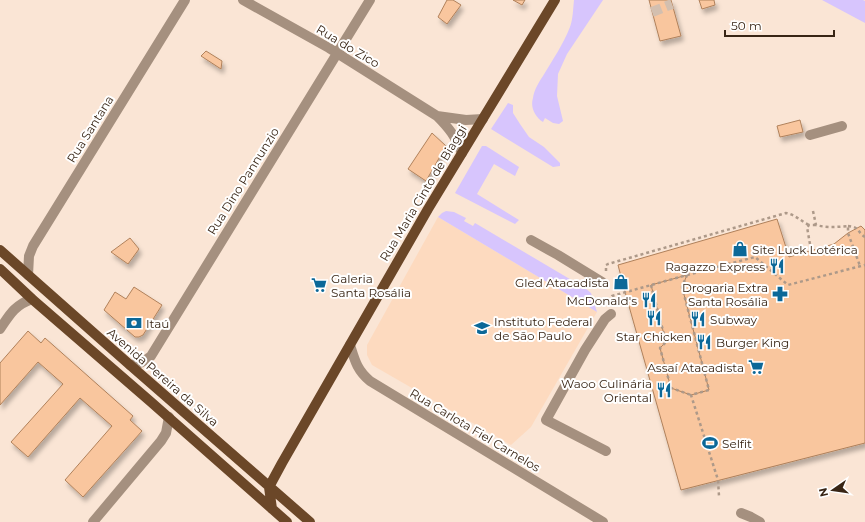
<svg xmlns="http://www.w3.org/2000/svg" width="865" height="522" font-family="Montserrat,sans-serif">
<style>
.built{fill:#fddabf}
.green{fill:#d7c5fd}
.building{fill:#f9c69e;stroke:#b0815b;filter:url(#shadow)}
.lines{fill:none;stroke-linecap:round;stroke-linejoin:round}
.minor-tunnel{stroke:#d3bfaf;stroke-width:10;stroke-dasharray:10 5;stroke-linecap:butt}
.path{stroke:#ad9989;stroke-width:2.5;stroke-dasharray:3 3;stroke-linecap:butt}
.minor{stroke:#a5907f;stroke-width:10}
.major{stroke:#6b4728;stroke-width:10}
.labels{text-anchor:middle;dominant-baseline:central;stroke-width:4;stroke-linejoin:round;paint-order:stroke}
.street-label{font-size:12px;fill:#382515;stroke:#fff}
.poi-label{font-size:12px;fill:#382515;stroke:#fff;text-anchor:start}
</style>
<defs>
<filter id="shadow"><feDropShadow dx="2.5" dy="4.5" stdDeviation="2" flood-color="#0004"/></filter>
</defs>
<rect width="100%" height="100%" fill="#fae5d5"/>
<path class="built" d="M438 217 597 312 531 427 511 445 372 365 367 355V345Z"/>
<path class="green" d="M574 0H603L567 54 558 74 557 96 563 121 559 124 553 123 545 118 543 122C535 117 530 107 533 98 534 90 539 82 543 76 552 61 564 43 570 27 573 19 573 9 574 0Z
M822 0H863L865 1V23Z
M508 103 513 105V113L520 124 529 137 544 147 560 163V166L553 167 491 129Z
M482 146H486L519 167 515 176 494 164 477 194 519 220 515 224 455 193Z
M446 211 454 212 466 218 464 221 473 226 475 223 585 288 591 293 597 312 438 217 442 213Z"/>
<path class="building" d="M447 0H453L461 5 447 24 438 17Z
M513 0H525L522 5Z
M649 0H671L681 36 660 41Z
M699 0H714L715 5 702 9Z
M206 51 222 61 221 69 201 56Z
M800 120 803 132 780 137 777 126Z
M432 133 446 146 426 181 408 169Z
M777 219 789 257 834 244 848 233 861 226 865 230V443L681 490 625 292 618 265Z
M130 238 139 249 128 264 111 252Z
M687 275 682 287 709 390 691 395 671 388 660 348 666 342 651 285Z
M134 287 162 305 143 335 139 337H135L104 310 115 292 126 299Z
M28 331 41 343 45 338 133 416 130 420 142 431 83 497 65 480 112 426 80 398 28 457 11 442 63 384 38 362 0 405V363Z"/>
<g class="lines">
<path class="minor-tunnel" d="M652 12 672 4"/>
<path class="path" d="M813 211 816 225C827 228 837 227 848 226V233L860 266
M848 226C860 227 857 232 865 237
M811 250 807 227 809 225H816
M606 271V265L608 264 786 213C794 214 801 221 809 225
M687 275 755 257 788 285 865 265
M651 285 666 342 660 348 671 388 691 395
M608 301 612 296 687 275 682 287 709 390 691 395 718 480 719 496"/>
<path class="minor" d="M243 0 329 48 437 116C450 129 455 136 462 153
M437 116 466 120 483 119
M810 135 842 126
M531 240 558 255 602 282
M28 275 29 256 33 246 185 0
M0 329C10 314 15 305 32 299
M350 345C355 361 357 370 370 381L603 522
M130 365C139 364 144 362 151 356L370 0
M606 451 546 420 585 350 605 319 611 314
M741 513 751 517 760 522
M93 522 161 441 166 433 169 417"/>
<path class="major" d="M0 250 130 365 310 522
M0 269 32 299 151 402 287 522
M272 509 269 487 282 463 428 209 555 0"/>
</g>
<defs>
<symbol id="shop-bare" viewBox="-9 -9 18 18"><path d="M-5-2.5h2.3a2.7 3.5 0 0 1 5.4 0H5L5.5 6h-11ZM-1.5-2.5h3a1.5 2.3 0 0 0-3 0Z" fill="#0c6898" stroke="#fff" stroke-width="2.5" paint-order="stroke"/></symbol>
<symbol id="restaurant-bare" viewBox="-9 -9 18 18"><path d="M-5-6h1v4h1v-4h1v4h1v-4h1v5L-1.5 .5V6h-2V.5L-5-1ZM5-6V6H3V1.5H1.5Q1.5-4 5-6Z" fill="#0c6898" stroke="#fff" stroke-width="2.5" paint-order="stroke"/></symbol>
<symbol id="supermarket-bare" viewBox="-9 -9 18 18"><path d="M-6-5.5h2.5l.6 2H6L4.5 2H-2.5L-4.4-4H-6ZM-1.5 3.2a1.3 1.3 0 1 0 .1 0ZM3 3.2a1.3 1.3 0 1 0 .1 0Z" fill="#0c6898" stroke="#fff" stroke-width="2.5" paint-order="stroke"/></symbol>
<symbol id="pharmacy-bare" viewBox="-9 -9 18 18"><path d="M-2-6h4v4h4v4h-4v4h-4v-4h-4v-4h4Z" fill="#0c6898" stroke="#fff" stroke-width="2.5" paint-order="stroke"/></symbol>
<symbol id="bank-bare" viewBox="-9 -9 18 18"><path d="M-6-4H6V4H-6ZM0-2.3a2.3 2.3 0 1 0 0 4.6a2.3 2.3 0 1 0 0-4.6Z" fill="#0c6898" stroke="#fff" stroke-width="2.5" paint-order="stroke"/></symbol>
<symbol id="university-bare" viewBox="-9 -9 18 18"><path d="M0-5L7-2L0 1L-7-2ZM-4 1L0 2.5L4 1V4Q0 6-4 4Z" fill="#0c6898" stroke="#fff" stroke-width="2.5" paint-order="stroke"/></symbol>
<symbol id="stadium-bare" viewBox="-9 -9 18 18"><path d="M0-5a6.5 5 0 1 0 0 10a6.5 5 0 1 0 0-10ZM-3.5-1.8h7v3.6h-7Z" fill="#0c6898" stroke="#fff" stroke-width="2.5" paint-order="stroke"/></symbol>
</defs>
<g fill-rule="evenodd">
<use href="#shop-bare" x="729" y="238" width="22" height="22"/>
<use href="#restaurant-bare" x="766" y="255" width="22" height="22"/>
<use href="#shop-bare" x="610" y="271" width="22" height="22"/>
<use href="#supermarket-bare" x="308" y="274" width="22" height="22"/>
<use href="#pharmacy-bare" x="769" y="283" width="22" height="22"/>
<use href="#restaurant-bare" x="638" y="289" width="22" height="22"/>
<use href="#restaurant-bare" x="643" y="307" width="22" height="22"/>
<use href="#restaurant-bare" x="687" y="308" width="22" height="22"/>
<use href="#bank-bare" x="123" y="312" width="22" height="22"/>
<use href="#university-bare" x="471" y="317" width="22" height="22"/>
<use href="#restaurant-bare" x="693" y="331" width="22" height="22"/>
<use href="#supermarket-bare" x="745" y="356" width="22" height="22"/>
<use href="#restaurant-bare" x="653" y="379" width="22" height="22"/>
<use href="#stadium-bare" x="699" y="432" width="22" height="22"/>
</g>
<g class="labels">
<g class="street-label">
<text transform="translate(348 46) rotate(31)">Rua do Zico</text>
<text transform="translate(90 129) rotate(-58)">Rua Santana</text>
<text transform="translate(243 181) rotate(-58)">Rua Dino Pannunzio</text>
<text transform="translate(423 193) rotate(-59)">Rua Maria Cinto de Biaggi</text>
<text transform="translate(163 377) rotate(41)">Avenida Pereira da Silva</text>
<text transform="translate(475 430) rotate(31)">Rua Carlota Fiel Carnelos</text>
</g>
<g class="poi-label">
<text x="752" y="249">Site Luck Lotérica</text>
<text x="765" y="266" text-anchor="end">Ragazzo Express</text>
<text x="331" y="278">Galeria<tspan x="331" dy="14">Santa Rosália</tspan></text>
<text x="609" y="282" text-anchor="end">Gled Atacadista</text>
<text x="768" y="287" text-anchor="end">Drogaria Extra<tspan x="768" dy="14">Santa Rosália</tspan></text>
<text x="637" y="300" text-anchor="end">McDonald's</text>
<text x="710" y="319">Subway</text>
<text x="494" y="321">Instituto Federal<tspan x="494" dy="14">de São Paulo</tspan></text>
<text x="146" y="323">Itaú</text>
<text x="654" y="336" text-anchor="middle">Star Chicken</text>
<text x="716" y="342">Burger King</text>
<text x="744" y="367" text-anchor="end">Assaí Atacadista</text>
<text x="652" y="383" text-anchor="end">Waoo Culinária<tspan x="652" dy="14">Oriental</tspan></text>
<text x="722" y="443">Selfit</text>
</g>
</g>
<g transform="translate(833 490) rotate(257)" stroke="#ffffff" stroke-width="3" paint-order="stroke">
<path d="M0-3L7 15L0 10L-7 15Z" fill="#382515"/>
<text y="-6" font-size="11" font-weight="bold" text-anchor="middle" fill="#382515">N</text>
</g>
<path d="M725 30v6h109v-6" fill="none" stroke="#382515" stroke-width="2"/>
<text x="731" y="30" font-size="12" fill="#382515" stroke="#ffffff" stroke-width="3" paint-order="stroke">50 m</text>
</svg>
